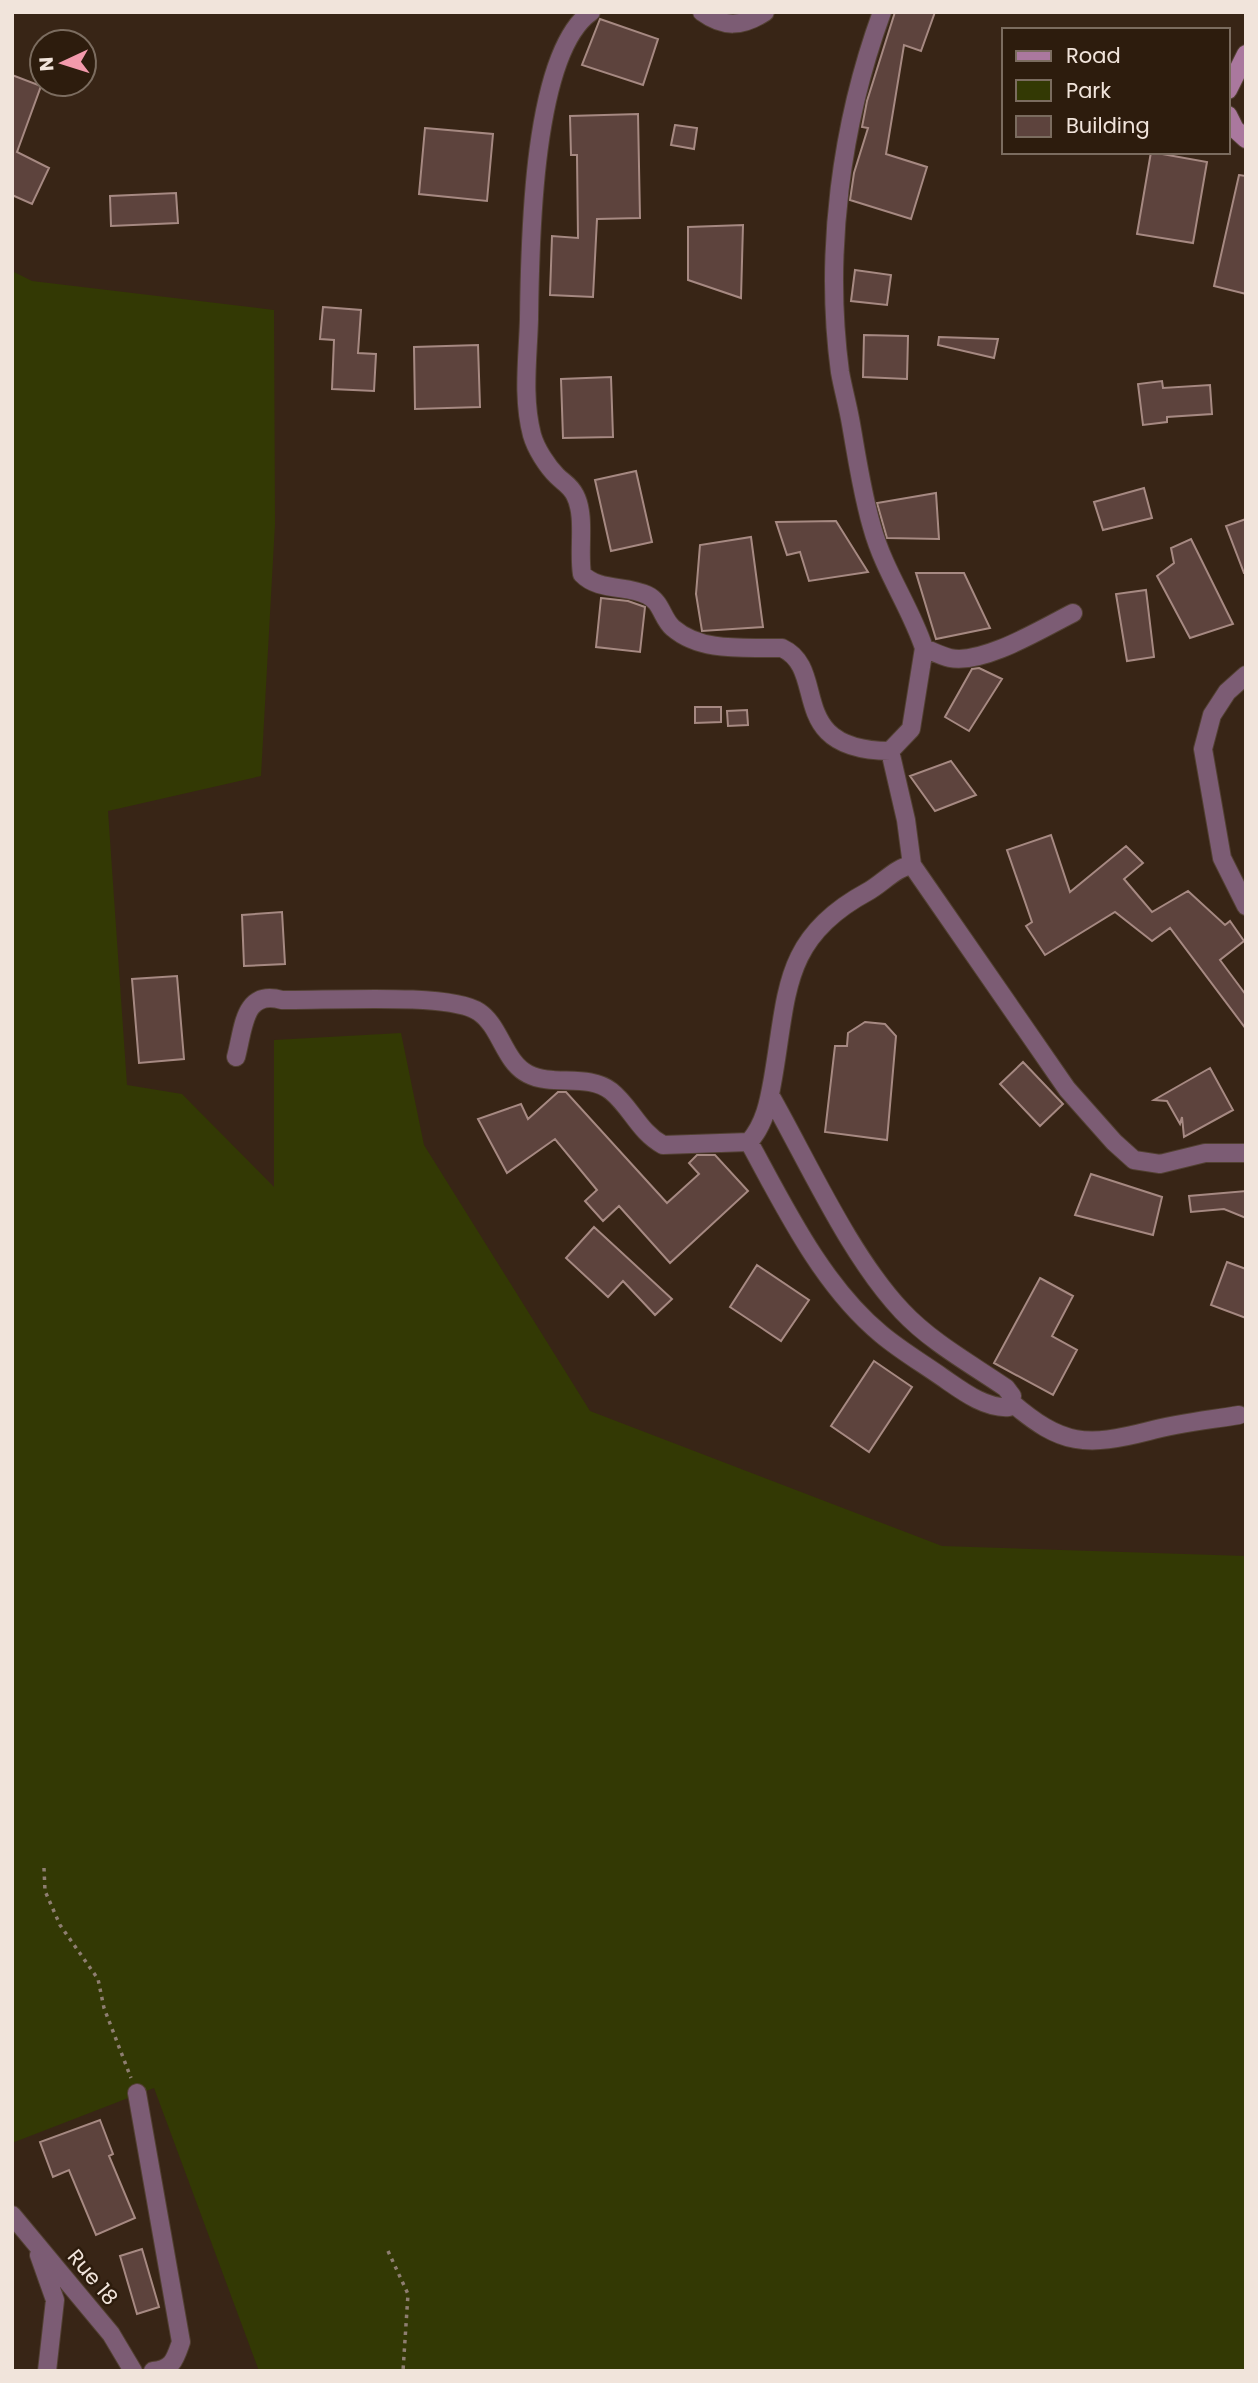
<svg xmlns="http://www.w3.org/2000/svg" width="1258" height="2383" font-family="Poppins,sans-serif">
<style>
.green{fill:#333904}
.building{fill:#5d433d;stroke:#a68982;stroke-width:2}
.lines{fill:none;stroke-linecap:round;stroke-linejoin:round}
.minor-casing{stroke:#524032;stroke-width:20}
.secondary-casing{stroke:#524032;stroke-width:20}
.path{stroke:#8e7e71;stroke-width:3.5;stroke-dasharray:3.5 5;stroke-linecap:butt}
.minor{stroke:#7c5c74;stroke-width:18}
.secondary{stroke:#aa789e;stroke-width:18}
.labels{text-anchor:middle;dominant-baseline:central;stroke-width:5;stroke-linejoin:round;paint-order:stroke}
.street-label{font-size:21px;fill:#f1e4db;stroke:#2d1c0d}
</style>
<rect width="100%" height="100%" fill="#382516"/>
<path class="green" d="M12 271 32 281 274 310 275 524 261 776 108 811 127 1085 182 1094 274 1187V1040L401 1033 424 1145 590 1411 942 1546 1246 1556V2371H259L154 2088 12 2143Z"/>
<path class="building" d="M895 12H935L921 51 904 45 886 154 927 167 911 219 850 200 854 173 868 128 862 127 867 101Z
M600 19 658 39 643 85 582 65Z
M12 75 41 86 17 152 49 168 32 204 12 195Z
M638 114 640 218 597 219 593 297 550 295 552 236 578 238 577 155H571L570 116Z
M675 125 697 128 694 149 671 145Z
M425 128 493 134 487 201 419 194Z
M1151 152 1207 162 1193 243 1137 234Z
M1239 175 1246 176V294L1214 286Z
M176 193 178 223 111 226 110 196Z
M743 225 741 298 688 280V227Z
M855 270 891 275 887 305 851 301Z
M323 307 361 310 358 353 376 354 374 391 332 389 334 340 320 339Z
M864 335 908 336 907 379 863 377Z
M939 337 998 339 994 358 938 345Z
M478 345 480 407 415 409 414 347Z
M611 377 613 437 563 438 561 379Z
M1162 381 1163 388 1210 385 1212 414 1167 417V422L1143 425 1138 384Z
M636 471 652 542 611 551 595 480Z
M1144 488 1152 518 1103 530 1094 502Z
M936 493 939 539 887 538 877 503Z
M1246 519V573H1244L1226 526Z
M836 521 868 572 809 581 800 552 787 555 776 522Z
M751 537 763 627 702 631 696 594 700 545Z
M1191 539 1233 624 1190 638 1157 576 1174 563 1171 548Z
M916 573H964L990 628 936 639Z
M1146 590 1154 657 1127 661 1116 594Z
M601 598 628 601 645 607 640 652 596 647Z
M979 668 1002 679 969 731 945 717 972 669Z
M695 707H721V722L695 723Z
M747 710 748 725 728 726 727 711Z
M951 761 976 795 935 811 910 776Z
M1051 835 1070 892 1126 846 1143 863 1124 879 1152 912 1188 891 1225 925 1230 921 1244 941 1220 960 1246 995V1029L1170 928 1152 941 1115 912 1045 955 1026 926 1032 922 1007 850Z
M282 912 285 964 244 966 242 915Z
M177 976 184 1059 139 1063 132 979Z
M865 1022 885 1024 896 1036 887 1140 825 1132 835 1046H847L848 1033Z
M1023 1062 1063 1104 1040 1126 1000 1084Z
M1210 1068 1233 1110 1184 1137 1182 1117 1180 1124 1167 1101 1154 1100Z
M558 1092H566L667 1203 699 1174 689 1163 697 1155H715L748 1191 670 1263 619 1206 603 1221 585 1201 597 1190 555 1139 507 1173 478 1119 521 1104 528 1119Z
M1091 1174 1162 1197 1153 1235 1075 1215Z
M1246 1191V1218L1224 1209 1191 1212 1189 1196Z
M594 1227 672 1299 655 1315 623 1281 608 1297 566 1258Z
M1227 1262 1246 1269V1318L1211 1305Z
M757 1265 809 1300 781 1341 730 1307Z
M1040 1278 1073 1296 1052 1336 1077 1350 1053 1395 994 1363Z
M874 1361 912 1387 869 1452 831 1426Z
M100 2120 113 2154 109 2156 135 2218 96 2235 69 2170 53 2177 40 2142Z
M142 2249 159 2307 137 2314 120 2256Z"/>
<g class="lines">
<defs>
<path id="minor" d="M591 12C531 54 530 250 529 319 528 357 522 397 532 435 536 449 547 466 557 476 564 483 570 485 575 495 586 516 578 550 582 574 598 591 626 585 647 595 662 602 662 619 673 628 702 653 746 647 782 648 830 670 783 750 890 751
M702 12C724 28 742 27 765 12
M882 12C841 124 824 253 840 372 843 389 848 406 851 424 857 458 862 493 872 527 884 571 910 606 924 648 932 651 941 656 950 658 983 665 1043 628 1073 613
M1246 675 1227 692 1212 715 1203 749 1222 858 1246 906
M912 865 1067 1089 1114 1142 1134 1160 1160 1164 1205 1153H1246
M236 1057C244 1028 243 989 282 1000 323 1001 450 992 479 1012 501 1027 504 1062 528 1074 553 1087 588 1073 611 1091 631 1107 639 1132 663 1145L749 1142C765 1124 769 1101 773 1078 788 992 782 938 867 892 882 884 896 867 912 865L906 820 890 751 911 729 924 648
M749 1142C785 1208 822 1285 881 1334 900 1350 922 1363 942 1377 961 1390 985 1409 1009 1407L1012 1396 1006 1388C971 1364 931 1342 902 1311 850 1256 808 1162 770 1095
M1011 1402C1062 1446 1086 1447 1149 1431 1179 1423 1209 1420 1239 1415
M137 2093 181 2342C175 2359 173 2369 153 2371
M12 2215 111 2334 133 2371
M39 2255 55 2300 47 2371"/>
<path id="secondary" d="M1228 90 1246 54
M1228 115 1235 129 1246 139"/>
</defs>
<use href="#minor" class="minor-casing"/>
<use href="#secondary" class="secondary-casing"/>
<path class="path" d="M44 1868 45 1891 60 1925 98 1979 104 2008 131 2078
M388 2251 408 2294 403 2371"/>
<use href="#minor" class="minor"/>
<use href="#secondary" class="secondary"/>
</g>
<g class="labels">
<g class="street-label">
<text transform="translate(93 2277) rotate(50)">Rue 18</text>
</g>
</g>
<rect width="1258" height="2383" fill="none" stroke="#f1e4db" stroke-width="28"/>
<rect x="1002" y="28" width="228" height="126" fill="#2d1c0d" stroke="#7b6c5f" stroke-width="2"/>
<rect x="1016" y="51" width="35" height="10" fill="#aa789e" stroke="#7b6c5f" stroke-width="2"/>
<text x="1066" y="63" font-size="21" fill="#f1e4db">Road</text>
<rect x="1016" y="80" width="35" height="21" fill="#333904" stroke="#7b6c5f" stroke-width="2"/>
<text x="1066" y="98" font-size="21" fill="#f1e4db">Park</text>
<rect x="1016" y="116" width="35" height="21" fill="#5d433d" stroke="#7b6c5f" stroke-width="2"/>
<text x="1066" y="133" font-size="21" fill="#f1e4db">Building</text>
<g transform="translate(63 63) rotate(266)"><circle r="33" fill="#2d1c0d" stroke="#7b6c5f" stroke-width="2"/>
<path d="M0-5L12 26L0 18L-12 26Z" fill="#f39aac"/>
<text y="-10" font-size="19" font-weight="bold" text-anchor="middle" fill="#f1e4db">N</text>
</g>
</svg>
